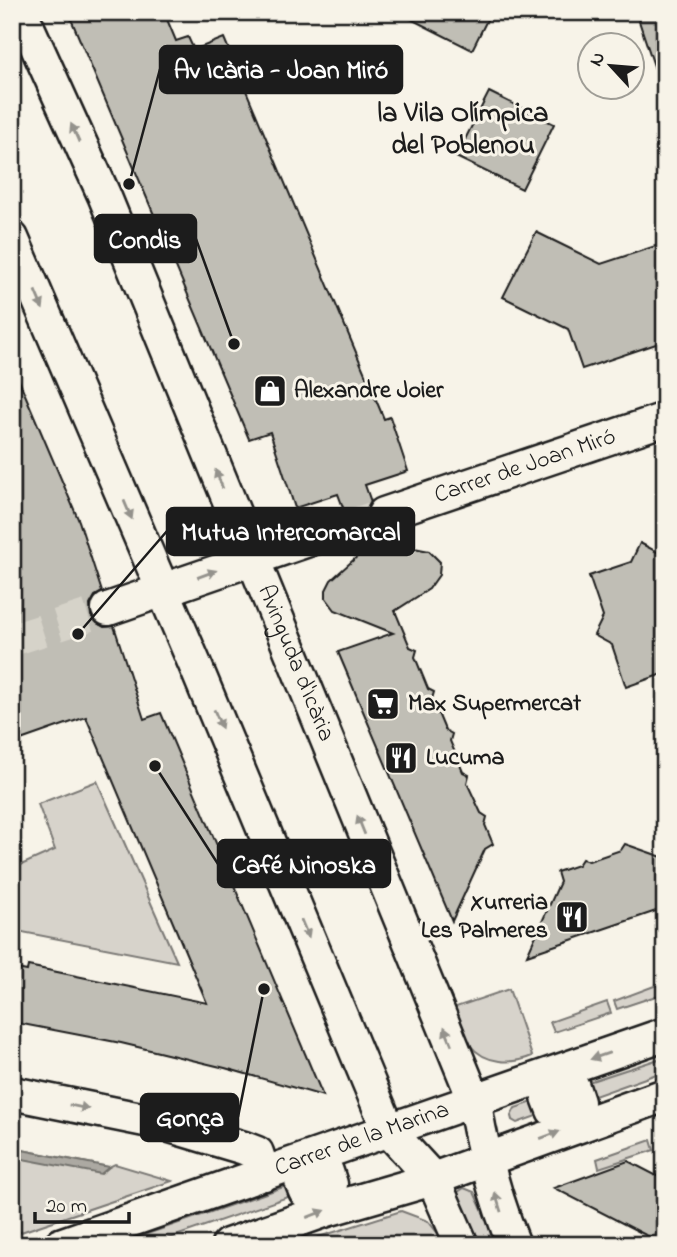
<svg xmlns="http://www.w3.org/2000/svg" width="677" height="1257" font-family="'Indie Flower',sans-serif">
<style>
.green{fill:#d7d3cb;stroke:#7a7874;stroke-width:2}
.water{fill:#aca9a2;stroke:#72716c;stroke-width:2}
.building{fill:#c0beb5;stroke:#1c1c1c;stroke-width:2}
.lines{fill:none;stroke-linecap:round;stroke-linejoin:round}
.minor-tunnel{stroke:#d6d3c9;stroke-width:32;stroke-dasharray:32 16;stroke-linecap:butt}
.minor-casing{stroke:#1c1c1c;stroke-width:37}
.minor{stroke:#f7f3e8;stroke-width:32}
.oneway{fill:#94928c}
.labels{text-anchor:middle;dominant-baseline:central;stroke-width:6;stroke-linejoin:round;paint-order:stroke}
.poi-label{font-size:24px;font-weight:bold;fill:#1c1c1c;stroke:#f7f3e8;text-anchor:start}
.street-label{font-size:24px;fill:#1c1c1c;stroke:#f7f3e8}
.quarter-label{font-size:28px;font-weight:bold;fill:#1c1c1c;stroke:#f7f3e8}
.leader{fill:none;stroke:#1c1c1c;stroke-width:2.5}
.callout-dot{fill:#1c1c1c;stroke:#f7f3e8;stroke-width:2.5}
.callout{fill:#1c1c1c;stroke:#1c1c1c;stroke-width:2.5}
.callout-label{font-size:26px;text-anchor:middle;font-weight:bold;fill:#fff}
</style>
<rect width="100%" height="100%" fill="#f7f3e8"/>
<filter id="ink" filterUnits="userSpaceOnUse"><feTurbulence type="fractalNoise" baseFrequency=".0143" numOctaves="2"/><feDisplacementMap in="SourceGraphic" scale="14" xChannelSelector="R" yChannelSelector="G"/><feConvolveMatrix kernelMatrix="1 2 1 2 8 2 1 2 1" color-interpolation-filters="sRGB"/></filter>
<g filter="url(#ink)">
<path class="green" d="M97 781 177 962 12 930V869L55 850 38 804Z
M665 982V993L617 1009 614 1001Z
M509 989 532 1056C512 1065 485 1064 470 1045 462 1035 458 1020 453 1008Z
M607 1002 611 1013 554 1032 550 1022Z
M665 1057V1071L578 1102 573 1087Z
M548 1097 553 1110 517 1123 512 1120 511 1116 515 1108Z
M651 1140 654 1150 599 1168 597 1159Z
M12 1148 109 1167 115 1164 172 1181 12 1235Z
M301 1181 305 1191 150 1245H115Z
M464 1188 474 1192 498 1245H477L458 1200V1192Z
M401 1211 428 1221 447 1245H293Z"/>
<path class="water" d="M12 1148 109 1167 101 1174 12 1157Z"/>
<path class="building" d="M68 12H164L176 41 188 37 194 50 224 38 384 419 390 417 408 471 365 485 371 502 366 510V519L371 527 381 532 385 546 409 547 429 551 440 562 439 575 429 589 395 611 410 647 417 650 415 657 428 689 434 692 432 699 445 730 452 734 450 741 463 772 469 775 467 783 481 813 487 817 485 825 493 844 485 849 452 921 338 652 393 633 335 610 326 598V590L331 580 359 555 354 542 361 532 360 521 354 514 344 510 338 494 295 508 270 432 249 439Z
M397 12H491L472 50Z
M636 12H665V83L660 84Z
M489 92 554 124 522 189 456 157Z
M536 232 601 264 665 243V341L582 369 568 329 503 297Z
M12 364 79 521 102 592 95 596 90 605 91 616 97 623 104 627 114 626 144 719 161 713 323 1096 225 1068 121 1043 12 1022V968L27 971 28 966 207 1003 86 717 12 743Z
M640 543 665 556V673L626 687 612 645 594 635 603 617 589 576 631 562Z
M625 844 665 858V908L527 955 560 882 557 872 578 865 582 859 589 861 621 850Z
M628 1161 665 1180V1245L554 1188Z"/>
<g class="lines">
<path class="minor-tunnel" d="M343 528 384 514
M12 640 108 609"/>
<defs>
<g id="minor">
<path id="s1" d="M21 12 104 195 474 1099C482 1149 495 1198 514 1245"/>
<path d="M12 238 196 667 389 1131 433 1179 462 1245"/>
<path id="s2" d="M384 514 665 419"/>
<path d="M108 609 343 528"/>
<path d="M573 1087 578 1102 553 1110 548 1097Z"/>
<path d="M12 1093 160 1123 244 1148 257 1153 264 1174"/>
<path d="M327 1172 331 1184 305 1191 301 1181Z"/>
<path id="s3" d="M60 1245C262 1175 462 1103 665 1034"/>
<path d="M228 1245 327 1210 433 1179 665 1095"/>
</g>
</defs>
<use href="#minor" class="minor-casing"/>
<use href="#minor" class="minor"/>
</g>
<defs><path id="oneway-solid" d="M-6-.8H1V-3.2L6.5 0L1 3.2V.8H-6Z" transform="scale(1.75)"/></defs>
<g class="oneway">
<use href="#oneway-solid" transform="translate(75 133) rotate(-114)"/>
<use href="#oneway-solid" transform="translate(39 300) rotate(67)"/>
<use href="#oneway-solid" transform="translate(219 479) rotate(-112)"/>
<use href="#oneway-solid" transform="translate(128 510) rotate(67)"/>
<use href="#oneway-solid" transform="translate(207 574) rotate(-20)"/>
<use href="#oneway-solid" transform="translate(218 719) rotate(67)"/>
<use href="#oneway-solid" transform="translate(361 825) rotate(-112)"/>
<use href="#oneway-solid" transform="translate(305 929) rotate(67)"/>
<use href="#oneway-solid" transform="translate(448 1036) rotate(-112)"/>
<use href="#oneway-solid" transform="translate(600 1056) rotate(161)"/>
<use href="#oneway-solid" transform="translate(79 1107) rotate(11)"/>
<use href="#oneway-solid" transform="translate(550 1135) rotate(-20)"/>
<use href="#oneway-solid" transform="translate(498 1202) rotate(-107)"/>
<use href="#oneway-solid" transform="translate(316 1214) rotate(-21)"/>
</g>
</g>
<defs>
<symbol id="shop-square" viewBox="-11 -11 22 22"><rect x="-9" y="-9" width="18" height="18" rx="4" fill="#1c1c1c" stroke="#f7f3e8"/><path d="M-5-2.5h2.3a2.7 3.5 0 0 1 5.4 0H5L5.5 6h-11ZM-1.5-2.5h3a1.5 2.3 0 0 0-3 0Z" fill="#fff"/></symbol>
<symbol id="supermarket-square" viewBox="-11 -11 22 22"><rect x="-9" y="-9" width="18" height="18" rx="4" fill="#1c1c1c" stroke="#f7f3e8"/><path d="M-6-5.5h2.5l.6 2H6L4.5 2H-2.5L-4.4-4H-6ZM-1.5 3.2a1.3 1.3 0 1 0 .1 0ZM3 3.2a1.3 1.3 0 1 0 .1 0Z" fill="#fff"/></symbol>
<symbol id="restaurant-square" viewBox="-11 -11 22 22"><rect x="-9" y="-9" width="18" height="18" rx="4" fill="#1c1c1c" stroke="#f7f3e8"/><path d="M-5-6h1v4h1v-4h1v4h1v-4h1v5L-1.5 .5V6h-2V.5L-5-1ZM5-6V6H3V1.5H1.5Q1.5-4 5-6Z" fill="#fff"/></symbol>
</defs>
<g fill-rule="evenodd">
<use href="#shop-square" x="251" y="372" width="38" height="38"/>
<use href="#supermarket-square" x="364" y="685" width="38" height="38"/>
<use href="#restaurant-square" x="382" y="739" width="38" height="38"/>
<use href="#restaurant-square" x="553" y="898" width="38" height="38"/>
</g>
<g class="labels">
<g class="poi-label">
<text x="294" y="391">Alexandre Joier</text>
<text x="408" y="704">Max Supermercat</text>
<text x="426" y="758">Lucuma</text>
<text x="548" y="903" text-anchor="end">Xurreria<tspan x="548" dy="28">Les Palmeres</tspan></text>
</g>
<g class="street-label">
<text stroke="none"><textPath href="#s2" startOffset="149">Carrer de Joan Miró</textPath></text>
<text stroke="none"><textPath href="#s1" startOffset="707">Avinguda d'Icària</textPath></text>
<text stroke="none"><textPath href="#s3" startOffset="320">Carrer de la Marina</textPath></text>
</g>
<g class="quarter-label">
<text x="463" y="114">la Vila Olímpica<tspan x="463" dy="32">del Poblenou</tspan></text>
</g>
</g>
<path class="leader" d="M129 184L160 69M234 344L196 239M78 634L167 531M155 766L218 864M264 989L238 1117"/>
<g class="callout-dot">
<circle cx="129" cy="184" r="7"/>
<circle cx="234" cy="344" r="7"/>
<circle cx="78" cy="634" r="7"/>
<circle cx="155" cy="766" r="7"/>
<circle cx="264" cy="989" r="7"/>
</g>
<g class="callout">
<rect x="160" y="46" width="242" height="47" rx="7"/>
<rect x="95" y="215" width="101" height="47" rx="7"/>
<rect x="167" y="508" width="247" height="47" rx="7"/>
<rect x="218" y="840" width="172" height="47" rx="7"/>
<rect x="141" y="1094" width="97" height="47" rx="7"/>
</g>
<g class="callout-label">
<text x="281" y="78">Av Icària - Joan Miró</text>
<text x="145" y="248">Condis</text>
<text x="291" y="540">Mutua Intercomarcal</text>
<text x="304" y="873">Café Ninoska</text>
<text x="190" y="1126">Gonça</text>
</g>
<rect width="677" height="1257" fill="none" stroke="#f7f3e8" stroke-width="42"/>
<rect x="21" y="21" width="635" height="1215" fill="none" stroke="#1c1c1c" stroke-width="2.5" filter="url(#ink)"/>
<g transform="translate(611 66) rotate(296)"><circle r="33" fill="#f7f3e8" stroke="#9f9d96" stroke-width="2"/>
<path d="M0-5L12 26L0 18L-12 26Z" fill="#1c1c1c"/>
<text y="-10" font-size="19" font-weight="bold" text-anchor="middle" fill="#1c1c1c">N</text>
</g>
<path d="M35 1212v10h94v-10" fill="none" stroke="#1c1c1c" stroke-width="3.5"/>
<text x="46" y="1212" font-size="21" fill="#1c1c1c" stroke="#f7f3e8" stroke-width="5" paint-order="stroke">20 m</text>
</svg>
